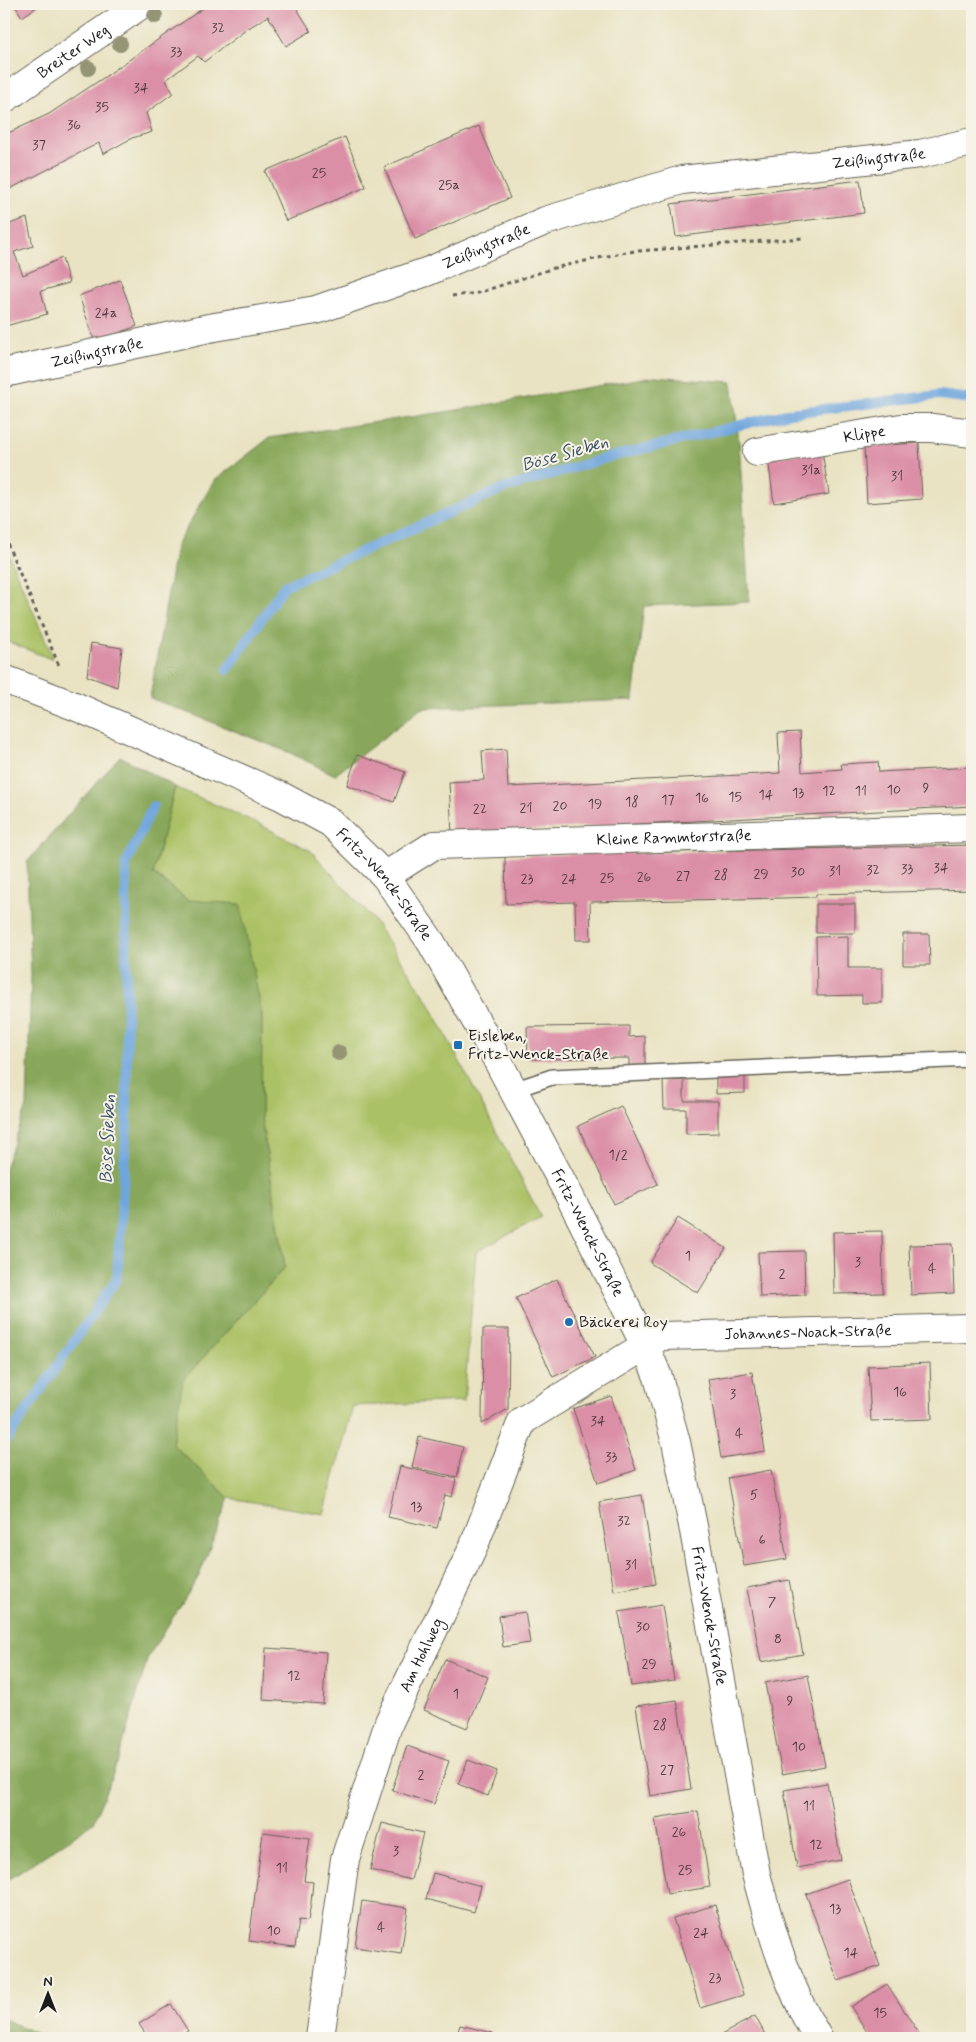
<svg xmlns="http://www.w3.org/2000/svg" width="976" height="2042" font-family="Mynerve,sans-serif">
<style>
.green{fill:#abc165;stroke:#646e40}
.forest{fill:#88a75a;stroke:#52623b}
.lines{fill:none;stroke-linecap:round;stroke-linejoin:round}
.stream{stroke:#6fa6dd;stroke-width:10}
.building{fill:#db8fa7}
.lane-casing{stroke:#646256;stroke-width:18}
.street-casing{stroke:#646256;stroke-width:30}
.secondary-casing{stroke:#646256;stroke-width:30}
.path{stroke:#646256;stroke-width:3;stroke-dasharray:4 4;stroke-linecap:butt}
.lane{stroke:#fff;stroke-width:15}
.street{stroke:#fff;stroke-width:28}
.secondary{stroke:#fff;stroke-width:28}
.tree{fill:#949575}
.poi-dot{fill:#1f6fb2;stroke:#f7f3e8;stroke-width:2}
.labels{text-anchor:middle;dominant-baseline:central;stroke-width:4;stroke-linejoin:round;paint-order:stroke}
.number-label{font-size:14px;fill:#4c393f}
.street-label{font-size:16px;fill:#1c1c1c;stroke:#f7f3e8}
.poi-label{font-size:16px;fill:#1c1c1c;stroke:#f7f3e8;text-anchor:start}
.water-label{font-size:18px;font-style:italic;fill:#3d5369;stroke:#f7f3e8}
</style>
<rect width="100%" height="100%" fill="#f7f3e8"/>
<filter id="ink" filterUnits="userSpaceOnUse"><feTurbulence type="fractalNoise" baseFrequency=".02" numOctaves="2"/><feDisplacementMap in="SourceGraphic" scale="10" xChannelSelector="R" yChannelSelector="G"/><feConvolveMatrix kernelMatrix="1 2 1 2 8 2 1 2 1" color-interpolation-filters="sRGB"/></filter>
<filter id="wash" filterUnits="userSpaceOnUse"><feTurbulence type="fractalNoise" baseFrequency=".0096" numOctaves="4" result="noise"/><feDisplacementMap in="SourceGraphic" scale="20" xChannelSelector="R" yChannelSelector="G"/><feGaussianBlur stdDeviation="1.12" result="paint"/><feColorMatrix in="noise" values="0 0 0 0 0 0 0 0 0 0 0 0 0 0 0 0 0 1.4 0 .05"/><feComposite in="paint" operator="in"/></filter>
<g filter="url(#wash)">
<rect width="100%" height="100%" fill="#e9e3c3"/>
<path class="green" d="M4 544 52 655 51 659 4 640Z
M175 787 257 823 311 851 372 918 427 999 541 1217 476 1252 464 1401 353 1406 324 1514 229 1498 172 1444 182 1380 285 1267 261 1117 262 1014 187 900 153 873Z"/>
<path class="forest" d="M655 376 732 382 739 441 749 602 644 606 633 700 422 708 335 775 288 752 150 698 176 546 214 481 269 438 451 411Z
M120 756 175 787 153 874 187 900 240 904 262 1014 261 1117 285 1267 183 1380 172 1444 229 1498 199 1576 148 1657 118 1761 93 1823 4 1883V1171L27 1106 31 976 27 862Z
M4 2019 47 2038H4Z"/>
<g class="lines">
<path class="stream" d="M227 670 284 586 502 489 606 458 790 413 939 395 972 399
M4 1444 117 1278 127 1125 126 864 153 806"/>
</g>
<g id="blocks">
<path class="building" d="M14 4H41L22 17Z
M209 4H294L311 31 286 46 268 16 247 29 204 62 198 56 166 80 173 93 146 113 152 132 132 138 103 154 99 143 4 192V135L49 114 103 78Z
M479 126 510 198 415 239 384 167Z
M345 137 366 187 286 221 265 171Z
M860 180 864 213 676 237 671 204Z
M27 218 33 246 14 252 23 275 62 258 69 283 41 291 47 314 6 326 4 315V226Z
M120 280 137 326 95 342 79 296Z
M919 443 922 499 867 503 864 446Z
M822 451 829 494 774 503 768 458Z
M91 643 122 648 117 687 87 676Z
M800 732 802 772 842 769 841 764 878 762 879 772 972 767V806L452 834 449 782 484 780 482 751 506 749 508 787 780 773 778 733Z
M357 755 405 772 394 802 347 785Z
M972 845V890L816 894V897L782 898 590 902 591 940H576L575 902 506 904 505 856Z
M816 904H855V933H816Z
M903 934H929L930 965H903Z
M848 936V968H882V1003H862V995L817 996 816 937Z
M629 1026V1037L645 1036V1068L629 1069V1058L528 1059 527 1027Z
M716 1076H745V1093L716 1094Z
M663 1080H684V1101H718V1133L686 1134V1109H664Z
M621 1106 658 1184 614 1204 578 1126Z
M678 1218 726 1248 698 1293 650 1263Z
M882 1231 883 1293 834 1294 833 1232Z
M952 1244 954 1293 911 1295 909 1245Z
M804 1251 805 1295 760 1297 758 1252Z
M557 1279 595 1357 553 1377 516 1298Z
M483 1329H509L508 1409 482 1424Z
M930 1363 932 1419 871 1421 868 1366Z
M752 1372 765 1451 721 1458 708 1379Z
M611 1396 636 1470 598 1483 573 1409Z
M419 1437 463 1447 457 1477 412 1467Z
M400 1466 456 1479 452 1497 445 1495 437 1528 388 1517Z
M771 1470 787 1559 744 1566 728 1478Z
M642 1495 656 1584 614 1591 599 1502Z
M789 1580 803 1654 761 1662 747 1588Z
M662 1605 674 1680 631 1686 619 1612Z
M525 1612 530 1643 503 1647 499 1616Z
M266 1648 326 1652 323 1704 263 1700Z
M445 1659 488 1677 467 1728 424 1710Z
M808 1675 825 1766 782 1774 765 1683Z
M677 1700 691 1789 650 1796 636 1706Z
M407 1746 449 1761 434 1804 392 1790Z
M468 1760 497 1771 488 1796 458 1784Z
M827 1783 841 1860 797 1868 784 1790Z
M698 1811 710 1887 667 1894 655 1818Z
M382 1823 423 1833 411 1880 370 1870Z
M263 1832 310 1838 304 1881 313 1882 311 1903 308 1921 299 1920 295 1947 249 1941Z
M433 1873 481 1886 474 1912 426 1899Z
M848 1879 880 1966 838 1981 806 1894Z
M362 1901 408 1908 401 1954 355 1947Z
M715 1905 743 1995 700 2008 673 1918Z
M887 1984 909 2018 922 2038H871L851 2007Z
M171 2004 188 2031 177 2038H148L139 2024Z
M755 2016 767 2038H716Z
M460 2025 493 2033 492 2038H456Z"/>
</g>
</g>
<g filter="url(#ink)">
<use href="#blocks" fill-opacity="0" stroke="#646256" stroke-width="1"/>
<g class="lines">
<defs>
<path id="lane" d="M513 1090 552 1077 972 1059"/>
<g id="street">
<path id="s1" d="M4 373 209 328 316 310 429 271 545 221 682 180 920 154 972 142"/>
<path id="s2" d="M757 452 901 428H932L972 433"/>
<path id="s3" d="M385 876 434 845 972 828"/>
<path id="s4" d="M320 2038 345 1859 389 1722 473 1548 522 1421 661 1336 972 1328"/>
</g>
<g id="secondary">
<path id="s5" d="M4 99 142 4"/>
<path id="s6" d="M4 679 77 707 281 796 331 823 385 876 431 942 484 1035 570 1197 645 1345 658 1377 676 1442 694 1531 756 1874C771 1931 788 1988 818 2038"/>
</g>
</defs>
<use href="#lane" class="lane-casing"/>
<use href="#street" class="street-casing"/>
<use href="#secondary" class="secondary-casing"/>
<path class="path" d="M452 296 478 293 554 268 626 252 803 238
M4 536 60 668"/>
<use href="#lane" class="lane"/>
<use href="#street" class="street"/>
<use href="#secondary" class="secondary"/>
</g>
<g class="tree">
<circle cx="155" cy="16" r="8"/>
<circle cx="120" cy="44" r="8"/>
<circle cx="88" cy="68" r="8"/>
<circle cx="339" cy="1053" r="8"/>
</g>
</g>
<g class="poi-dot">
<rect x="453" y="1040" width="10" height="10" rx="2.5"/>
<circle cx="569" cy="1322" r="5"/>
</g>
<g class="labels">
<g class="number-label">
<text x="218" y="28">32</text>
<text x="176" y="52">33</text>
<text x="141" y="88">34</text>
<text x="102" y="107">35</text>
<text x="74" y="125">36</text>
<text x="39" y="145">37</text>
<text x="319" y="173">25</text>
<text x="449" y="185">25a</text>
<text x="106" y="313">24a</text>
<text x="811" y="470">31a</text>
<text x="897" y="476">31</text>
<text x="926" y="788">9</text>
<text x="894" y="790">10</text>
<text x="829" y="791">12</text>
<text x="861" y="791">11</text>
<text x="798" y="793">13</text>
<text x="766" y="795">14</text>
<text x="735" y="797">15</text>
<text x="702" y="798">16</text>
<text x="668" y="800">17</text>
<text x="632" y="802">18</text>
<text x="595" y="804">19</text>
<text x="560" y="806">20</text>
<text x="526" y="808">21</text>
<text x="480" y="809">22</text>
<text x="941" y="868">34</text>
<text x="907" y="869">33</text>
<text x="873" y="870">32</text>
<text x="835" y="871">31</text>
<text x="798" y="872">30</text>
<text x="761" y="874">29</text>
<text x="721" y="875">28</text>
<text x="683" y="876">27</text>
<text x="644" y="877">26</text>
<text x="607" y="878">25</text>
<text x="527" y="879">23</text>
<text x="569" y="879">24</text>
<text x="618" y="1155">1/2</text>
<text x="688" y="1256">1</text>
<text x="858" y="1262">3</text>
<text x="932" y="1269">4</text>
<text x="782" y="1274">2</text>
<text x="900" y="1392">16</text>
<text x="733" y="1394">3</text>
<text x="598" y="1421">34</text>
<text x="739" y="1434">4</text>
<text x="611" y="1457">33</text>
<text x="754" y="1495">5</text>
<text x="416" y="1507">13</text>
<text x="624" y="1521">32</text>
<text x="762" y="1540">6</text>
<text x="631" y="1565">31</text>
<text x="772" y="1602">7</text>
<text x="643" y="1627">30</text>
<text x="778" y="1639">8</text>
<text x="649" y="1664">29</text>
<text x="294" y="1676">12</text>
<text x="456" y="1694">1</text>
<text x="790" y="1701">9</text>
<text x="660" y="1725">28</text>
<text x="799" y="1747">10</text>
<text x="667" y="1770">27</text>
<text x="421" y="1775">2</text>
<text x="809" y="1806">11</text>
<text x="679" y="1832">26</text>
<text x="816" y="1845">12</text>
<text x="396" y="1851">3</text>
<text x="282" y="1868">11</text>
<text x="685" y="1870">25</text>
<text x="835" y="1909">13</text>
<text x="381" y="1928">4</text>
<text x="274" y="1931">10</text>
<text x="701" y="1933">24</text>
<text x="851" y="1953">14</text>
<text x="715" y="1978">23</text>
<text x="880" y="2013">15</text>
</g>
<g class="street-label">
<text stroke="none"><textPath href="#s5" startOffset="84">Breiter Weg</textPath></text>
<text stroke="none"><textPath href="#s1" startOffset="905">Zeißingstraße</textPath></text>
<text stroke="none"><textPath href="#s1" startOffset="500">Zeißingstraße</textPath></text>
<text stroke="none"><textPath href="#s1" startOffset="95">Zeißingstraße</textPath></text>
<text stroke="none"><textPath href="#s2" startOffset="109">Klippe</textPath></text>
<text stroke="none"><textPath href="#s3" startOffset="298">Kleine Rammtorstraße</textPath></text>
<text stroke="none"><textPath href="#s6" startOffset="439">Fritz-Wenck-Straße</textPath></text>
<text stroke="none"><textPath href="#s6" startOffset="844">Fritz-Wenck-Straße</textPath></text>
<text stroke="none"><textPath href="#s4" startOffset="964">Johannes-Noack-Straße</textPath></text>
<text stroke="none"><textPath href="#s6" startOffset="1249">Fritz-Wenck-Straße</textPath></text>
<text stroke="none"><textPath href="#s4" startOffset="399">Am Hohlweg</textPath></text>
</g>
<g class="poi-label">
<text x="468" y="1036">Eisleben,<tspan x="468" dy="18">Fritz-Wenck-Straße</tspan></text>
<text x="579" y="1322">Bäckerei Roy</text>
</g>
<g class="water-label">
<text transform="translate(565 454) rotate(-16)">Böse Sieben</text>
<text transform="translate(108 1139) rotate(-88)">Böse Sieben</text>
</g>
</g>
<rect width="976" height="2042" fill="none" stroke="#f7f3e8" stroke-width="20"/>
<g transform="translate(48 1994)" stroke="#f7f3e8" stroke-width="4" paint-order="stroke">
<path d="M0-4L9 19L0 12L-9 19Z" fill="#1c1c1c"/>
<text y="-8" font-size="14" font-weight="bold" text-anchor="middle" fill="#1c1c1c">N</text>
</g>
</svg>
